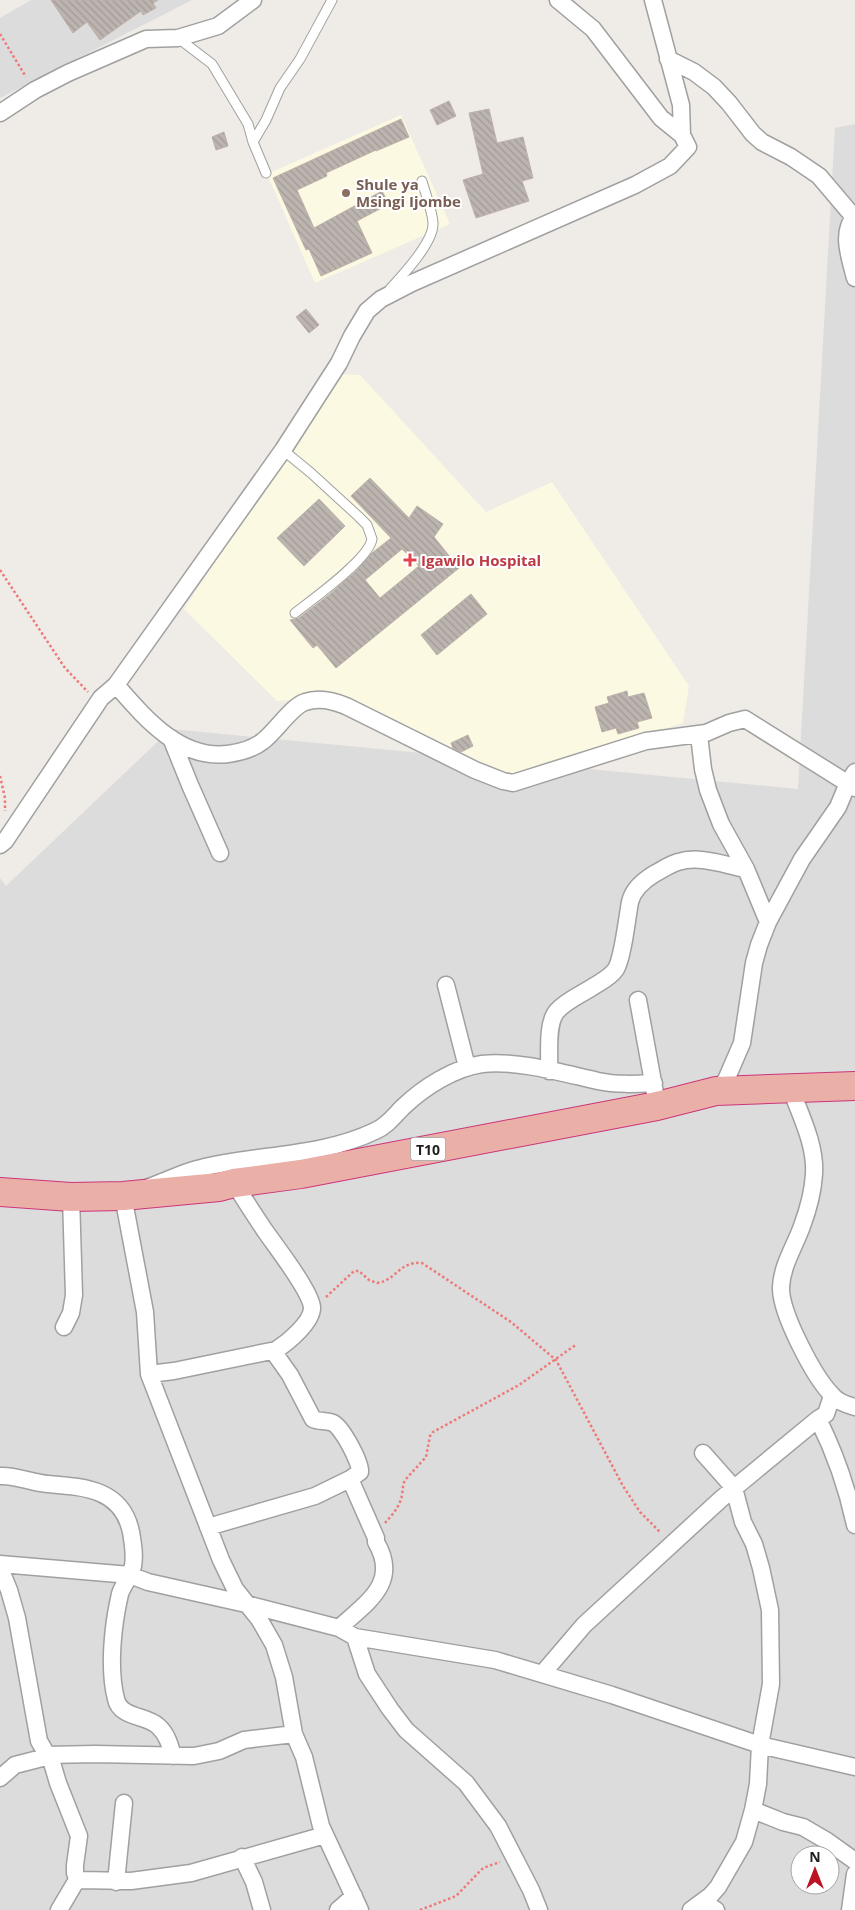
<svg xmlns="http://www.w3.org/2000/svg" width="855" height="1910" font-family="'Open Sans',sans-serif">
<style>
.residential{fill:#dddcdc;fill-rule:evenodd}
.education{fill:#fcf9e2}
.building{fill:url(#building-back-hatch);stroke:#bfb1aa;fill-rule:evenodd}
.lines{fill:none;stroke-linecap:round;stroke-linejoin:round}
.service-casing{stroke:#a0a0a0;stroke-width:11}
.minor-casing{stroke:#a0a0a0;stroke-width:19}
.trunk-casing{stroke:#cb3579;stroke-width:30}
.path{stroke:#ed7979;stroke-width:2.5;stroke-dasharray:2.5 2.5;stroke-linecap:butt}
.service{stroke:#fff;stroke-width:9}
.minor{stroke:#fff;stroke-width:16}
.trunk{stroke:#eab0a8;stroke-width:28}
.education-dot{fill:#8d6e63;stroke:#fff;stroke-width:2}
.health-dot{fill:#e0444e;stroke:#fff;stroke-width:2}
.labels{text-anchor:middle;dominant-baseline:central;stroke-width:4;stroke-linejoin:round;paint-order:stroke}
.shield{fill:#fff;stroke:#626262;stroke-width:1}
.shield-label{font-size:14px;font-weight:bold;fill:#1f1f1f}
.education-label{font-size:15px;font-weight:bold;fill:#785e54;stroke:#fff;text-anchor:start}
.health-label{font-size:15px;font-weight:bold;fill:#be3a42;stroke:#fff;text-anchor:start}
</style>
<defs>
<pattern id="building-back-hatch" width="6" height="6" patternUnits="userSpaceOnUse" patternTransform="scale(1.25)"><rect width="6" height="6" fill="#bcb4af"/><path d="M-1 5l2 2M0 0l6 6M5-1l2 2" fill="none" stroke="#a19a96"/></pattern>
</defs>
<rect width="100%" height="100%" fill="#efebe6"/>
<path class="residential" d="M31 0H192L0 98V18Z
M855 124V1910H0V878L6 886 171 729 798 789 835 128ZM800 1855H830V1885H800Z"/>
<path class="education" d="M401 115 450 224 315 283 267 174Z
M338 374 360 375 486 512 552 482 689 686 683 723 502 780 328 697 277 701 184 609Z"/>
<path class="building" d="M51 0H158L153 3 156 8 143 15 141 11 100 40 87 22 73 33Z
M449 101 456 116 437 125 430 110Z
M489 109 497 143 523 137 533 178 522 181 529 201 476 218 463 180 483 174 469 113Z
M401 119 409 137 376 151V150L326 173 327 176 297 190 314 228 382 191 389 204 357 221 372 253 321 276 309 249 306 250 273 178Z
M224 132 228 146 216 150 212 137Z
M306 309 319 325 309 333 296 317Z
M370 478 409 518 417 506 443 524 434 537 459 568 336 668 317 645 313 648 290 620 299 618 330 594 355 572 372 553 391 538 351 496ZM402 549 419 566 380 598 365 580Z
M319 499 345 526 304 566 277 538Z
M471 594 487 614 437 655 421 635Z
M627 691 628 697 644 693 652 718 637 722 639 728 618 734 616 728 602 732 595 707 609 703 607 697Z
M468 735 473 746 461 752 453 748 451 743Z"/>
<g class="lines">
<defs>
<path id="service" d="M178 38 212 64 248 124 253 142 266 173
M253 142 266 120 280 88 300 59 332 0
M390 289C403 275 433 243 433 224 433 212 425 193 422 181
M283 450 311 473 358 516 367 525 372 539C369 559 313 599 295 613"/>
<path id="minor" d="M653 0 681 105 682 135
M668 59 694 72 714 87 729 103 753 134 762 142 791 157 819 176 853 216
M0 113 35 90 68 73 146 39 178 38 218 26 253 0
M855 216C840 233 850 258 855 278
M116 685C145 718 180 760 228 754 242 752 253 749 263 741 275 732 292 706 305 702 319 697 332 700 346 706L475 770 503 781 513 783 646 741 706 733 729 723 745 719 855 788
M699 735 703 769 708 790 721 824 746 869 768 922
M171 738 190 785 220 853
M0 845 5 841 101 698 116 685 283 450 339 363 352 336 367 311 381 299 412 283 635 185 670 166 688 147 682 135 661 118 593 29 558 0
M446 985 467 1067
M638 1000 655 1093
M549 1071C550 1056 546 1023 557 1011 566 1001 580 995 591 988 600 982 610 978 616 969 623 957 627 918 630 902 633 889 643 881 654 874 662 870 670 864 678 862 700 855 724 865 746 869
M790 1087C800 1114 816 1145 814 1174 813 1191 808 1210 802 1226 795 1246 782 1265 781 1287 780 1312 814 1377 832 1395 837 1401 847 1405 855 1407
M716 1091 726 1080 742 1043 754 963 759 945 768 922 802 859 838 807 848 783 855 772
M64 1327 71 1313 74 1295 71 1197
M149 1374 174 1371 276 1350C287 1343 313 1322 312 1307 310 1291 278 1249 268 1235 256 1218 245 1200 234 1183
M818 1419C835 1453 847 1487 855 1525
M0 1476C16 1475 32 1483 48 1484 85 1487 122 1489 131 1532 133 1544 135 1555 133 1566 131 1577 123 1584 120 1594 113 1624 108 1668 116 1699 120 1718 146 1715 158 1726 167 1734 170 1745 173 1756
M208 1527 315 1496 350 1479 360 1472C361 1463 342 1427 333 1423 326 1420 319 1422 313 1419L290 1375 273 1351
M0 1564 130 1575 148 1582 246 1604 339 1628 355 1637 495 1660 612 1695 760 1745 855 1767
M0 1568 9 1590 17 1618 39 1741 47 1755 95 1754 194 1756 219 1751 244 1740 294 1734
M339 1628C367 1602 400 1583 376 1542V1538L350 1479
M355 1637 367 1674 390 1709 406 1730 466 1783 498 1826 531 1890 539 1910
M543 1673 584 1625 721 1499 818 1419 826 1414 832 1396
M0 1778 15 1765 50 1756 58 1783 79 1836 75 1865V1873L78 1881
M753 1810 783 1822 803 1827 827 1841 855 1861
M242 1857 254 1882 262 1910
M116 1882 124 1803
M702 1902 716 1910
M59 1910 75 1883 80 1880 131 1881 191 1873 325 1835
M338 1910 354 1896
M360 1910 321 1826 304 1757 294 1734 284 1677 274 1645 259 1619 235 1589 221 1560 149 1374 145 1312 123 1196C136 1191 149 1188 162 1182 175 1177 187 1171 201 1168 257 1154 321 1157 375 1131 387 1126 394 1116 403 1107 424 1087 454 1068 482 1064 518 1060 562 1073 598 1081 617 1085 635 1084 654 1083
M691 1910 710 1896 718 1887 744 1842 753 1810 758 1784 760 1745 771 1684 770 1610 761 1568 754 1544 743 1522 734 1488 703 1453
M850 1910 855 1874"/>
<path id="trunk" d="M0 1192 71 1197 123 1196 219 1187 234 1183 301 1174 657 1106 716 1091 855 1086"/>
</defs>
<use href="#service" class="service-casing"/>
<use href="#minor" class="minor-casing"/>
<use href="#trunk" class="trunk-casing"/>
<path class="path" d="M0 34 26 77
M0 570 65 668 88 692
M0 776 5 798V811
M326 1297 354 1271H359L369 1280 377 1283C397 1280 399 1261 422 1263L511 1322 556 1360 623 1486 640 1512 661 1533
M385 1523C391 1516 398 1509 401 1499 403 1493 402 1486 405 1480L426 1457 430 1436 433 1432 519 1385 577 1344
M420 1910 456 1896 483 1868 500 1862"/>
<use href="#service" class="service"/>
<use href="#minor" class="minor"/>
<use href="#trunk" class="trunk"/>
</g>
<circle class="education-dot" cx="346" cy="193" r="5"/>
<path class="health-dot" d="M407.5 552.5h5v5h5v5h-5v5h-5v-5h-5v-5h5z"/>
<g class="labels">
<rect class="shield" x="410.5" y="1137.5" width="35" height="23" rx="4"/>
<g class="shield-label">
<text x="428" y="1149">T10</text>
</g>
<g class="education-label">
<text x="356" y="184">Shule ya<tspan x="356" dy="17">Msingi Ijombe</tspan></text>
</g>
<g class="health-label">
<text x="421" y="560">Igawilo Hospital</text>
</g>
</g>
<g transform="translate(815 1870)"><circle r="24" fill="#ffffff" stroke="#a5a5a5"/>
<path d="M0-4L9 19L0 12L-9 19Z" fill="#bc1225"/>
<text y="-8" font-size="14" font-weight="bold" text-anchor="middle" fill="#1f1f1f">N</text>
</g>
</svg>
